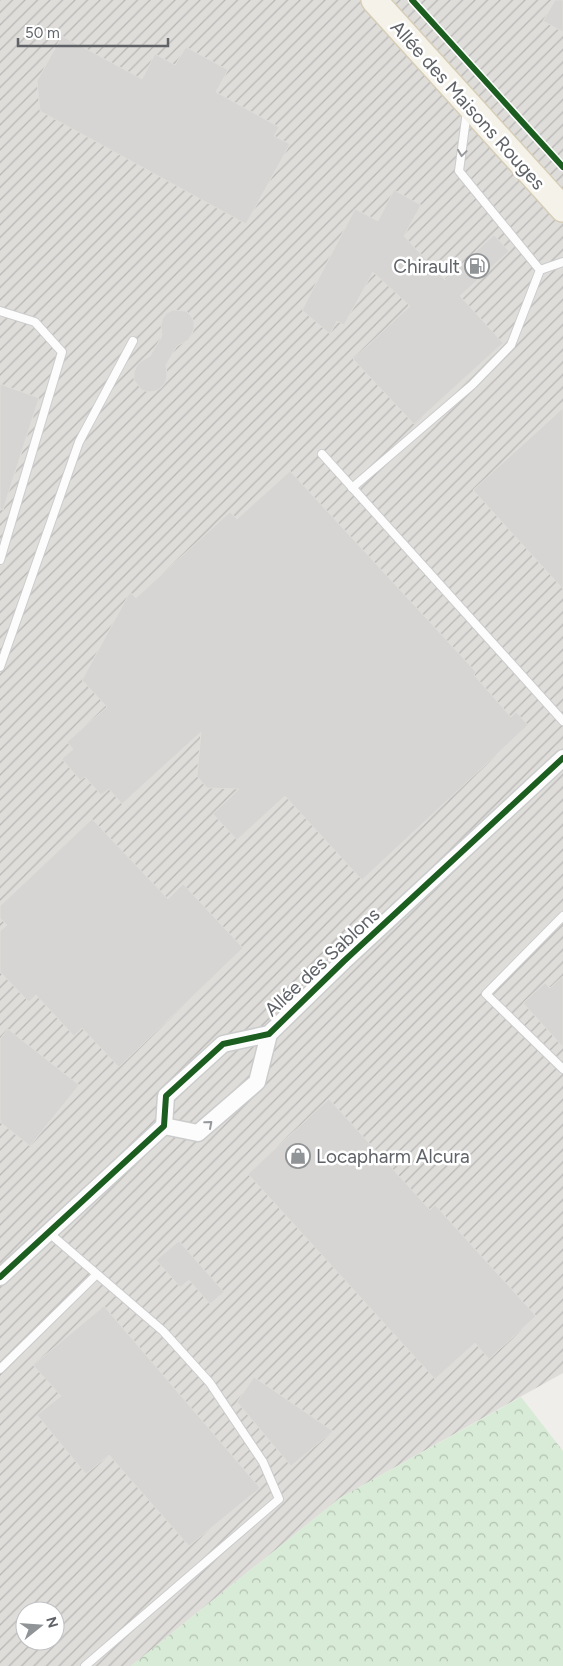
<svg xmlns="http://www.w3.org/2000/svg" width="563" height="1666" font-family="Figtree,sans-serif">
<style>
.industrial{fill:url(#industrial-furrows);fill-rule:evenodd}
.forest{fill:url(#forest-crowns)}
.building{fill:#d6d5d3;stroke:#deddd9}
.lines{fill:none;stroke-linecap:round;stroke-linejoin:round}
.service-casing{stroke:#cbcccc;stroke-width:10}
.minor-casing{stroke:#cbcccc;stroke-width:19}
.primary-casing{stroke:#d7ceb8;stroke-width:28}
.service{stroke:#fdfcfc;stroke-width:8}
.minor{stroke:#fdfcfc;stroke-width:16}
.primary{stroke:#f4f2e9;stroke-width:25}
.cycleway-casing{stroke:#fff;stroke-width:9}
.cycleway{stroke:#1b5e20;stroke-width:6}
.oneway{stroke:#96999c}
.labels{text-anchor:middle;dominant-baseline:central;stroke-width:5;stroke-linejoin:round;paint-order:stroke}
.street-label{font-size:19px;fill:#5f6368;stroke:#fff}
.poi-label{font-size:19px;fill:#5f6368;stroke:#fff;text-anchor:end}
</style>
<defs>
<pattern id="industrial-furrows" width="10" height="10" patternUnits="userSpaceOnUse" patternTransform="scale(1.25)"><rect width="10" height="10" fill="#dfddda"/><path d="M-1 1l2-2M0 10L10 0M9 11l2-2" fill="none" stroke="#b8b7b5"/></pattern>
<pattern id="forest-crowns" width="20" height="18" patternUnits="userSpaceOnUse" patternTransform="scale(1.25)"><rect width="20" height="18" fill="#d8ebd6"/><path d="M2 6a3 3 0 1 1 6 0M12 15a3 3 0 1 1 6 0" fill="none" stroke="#b2c2b1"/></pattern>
</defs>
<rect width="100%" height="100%" fill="#efeeea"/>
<path class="industrial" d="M0 0H563V1373L340 1498 131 1666H0ZM25 1611H55V1641H25Z"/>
<path class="forest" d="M521 1397 563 1451V1666H131L340 1498Z"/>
<path class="building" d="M555 0H563V32L543 21Z
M62 36 142 79 155 54 175 65 186 47 228 70 216 92 279 127 274 136 290 144 246 224 40 111 37 81Z
M394 190 421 205 404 236 445 280 494 235 509 251 460 296 503 343 414 424 353 359 410 306 373 272 344 325 337 321 330 334 302 310 355 209 378 221Z
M173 310 186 311 191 316 194 322V328L192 334 188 340 177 346 166 365 167 377 165 383 161 388 155 391 149 392 142 390 134 380V373L136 367 140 362 150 356 162 336 161 325 163 318 167 313Z
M0 384 39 398 3 510 0 509Z
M563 408V589L473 490Z
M290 471 476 672 474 675 511 717 516 712 528 725 362 880 285 796 237 840 213 814 239 789 207 788 197 776 201 732 122 804 109 789 101 795 85 777 80 780 62 759 73 749 67 742 107 707 82 680 130 592 136 598 230 512 237 519Z
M92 819 168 899 183 884 243 948 119 1067 82 1028 74 1036 36 995 29 1002 0 972V931L7 925 0 918V906Z
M563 976V1047L523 1003 545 983 550 988Z
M8 1029 79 1085 30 1146 0 1122V1039Z
M329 1099 430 1210 435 1205 536 1316 489 1359 475 1343 435 1379 248 1174Z
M179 1241 224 1292 210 1304 189 1280 180 1287 156 1260Z
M104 1306 260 1488 189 1546 109 1455 86 1474 37 1415 61 1396 33 1365Z
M254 1377 333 1431 291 1466 237 1402Z"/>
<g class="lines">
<defs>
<path id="service" d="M467 111 459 171 540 270 563 262
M0 311 35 322 62 352 0 560
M322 454 563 721
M352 488 472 385 511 345 540 270
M0 667 79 442 133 341
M563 916 486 994 563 1069
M48 1232 163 1331 210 1383 263 1462 279 1499 85 1666
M0 1369 96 1275"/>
<path id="minor" d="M164 1126 198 1133 257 1082 269 1034
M0 1277 164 1126 166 1096 223 1044 269 1034 344 961 563 758"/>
<path id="primary" d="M374 0 563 209"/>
</defs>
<use href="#service" class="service-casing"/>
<use href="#minor" class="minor-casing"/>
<use href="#primary" class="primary-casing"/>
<use href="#service" class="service"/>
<use href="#minor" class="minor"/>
<use href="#primary" class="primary"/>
<defs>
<path id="cycleway" d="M412 0 563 167
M0 1277 164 1126 166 1096 223 1044 269 1034 344 961 563 758"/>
</defs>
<use href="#cycleway" class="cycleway-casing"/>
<use href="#cycleway" class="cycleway"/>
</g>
<defs><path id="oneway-chevron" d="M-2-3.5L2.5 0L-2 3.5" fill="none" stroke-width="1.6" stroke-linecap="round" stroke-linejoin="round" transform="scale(1.25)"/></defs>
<g class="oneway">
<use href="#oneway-chevron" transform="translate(462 153) rotate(98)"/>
<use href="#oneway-chevron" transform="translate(209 1124) rotate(-41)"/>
</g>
<defs>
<symbol id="fuel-ring" viewBox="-11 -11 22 22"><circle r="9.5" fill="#fff" stroke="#919496" stroke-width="1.5"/><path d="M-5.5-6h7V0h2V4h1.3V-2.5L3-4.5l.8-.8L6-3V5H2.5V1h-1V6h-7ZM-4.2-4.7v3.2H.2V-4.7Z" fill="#919496"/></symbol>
<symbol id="shop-ring" viewBox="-11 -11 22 22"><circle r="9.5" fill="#fff" stroke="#919496" stroke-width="1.5"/><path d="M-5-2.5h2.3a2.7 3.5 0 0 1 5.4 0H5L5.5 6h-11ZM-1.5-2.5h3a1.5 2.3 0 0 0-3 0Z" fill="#919496"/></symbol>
</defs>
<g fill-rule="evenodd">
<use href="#fuel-ring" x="463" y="252" width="28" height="28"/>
<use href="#shop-ring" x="284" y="1142" width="28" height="28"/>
</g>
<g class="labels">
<g class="street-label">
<text transform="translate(468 105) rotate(48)">Allée des Maisons Rouges</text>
<text transform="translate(322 962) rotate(-43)">Allée des Sablons</text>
</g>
<g class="poi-label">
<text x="460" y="266">Chirault</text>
<text x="316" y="1156" text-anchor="start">Locapharm Alcura</text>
</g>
</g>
<g transform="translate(40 1626) rotate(73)"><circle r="24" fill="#ffffff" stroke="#bfc1c3"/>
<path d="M0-4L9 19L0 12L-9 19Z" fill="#919496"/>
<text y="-8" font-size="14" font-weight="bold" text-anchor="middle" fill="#5f6368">N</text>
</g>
<path d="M18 38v8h150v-8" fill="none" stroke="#5f6368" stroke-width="2.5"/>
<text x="25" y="38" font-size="15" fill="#5f6368" stroke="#ffffff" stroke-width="4" paint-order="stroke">50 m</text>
</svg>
